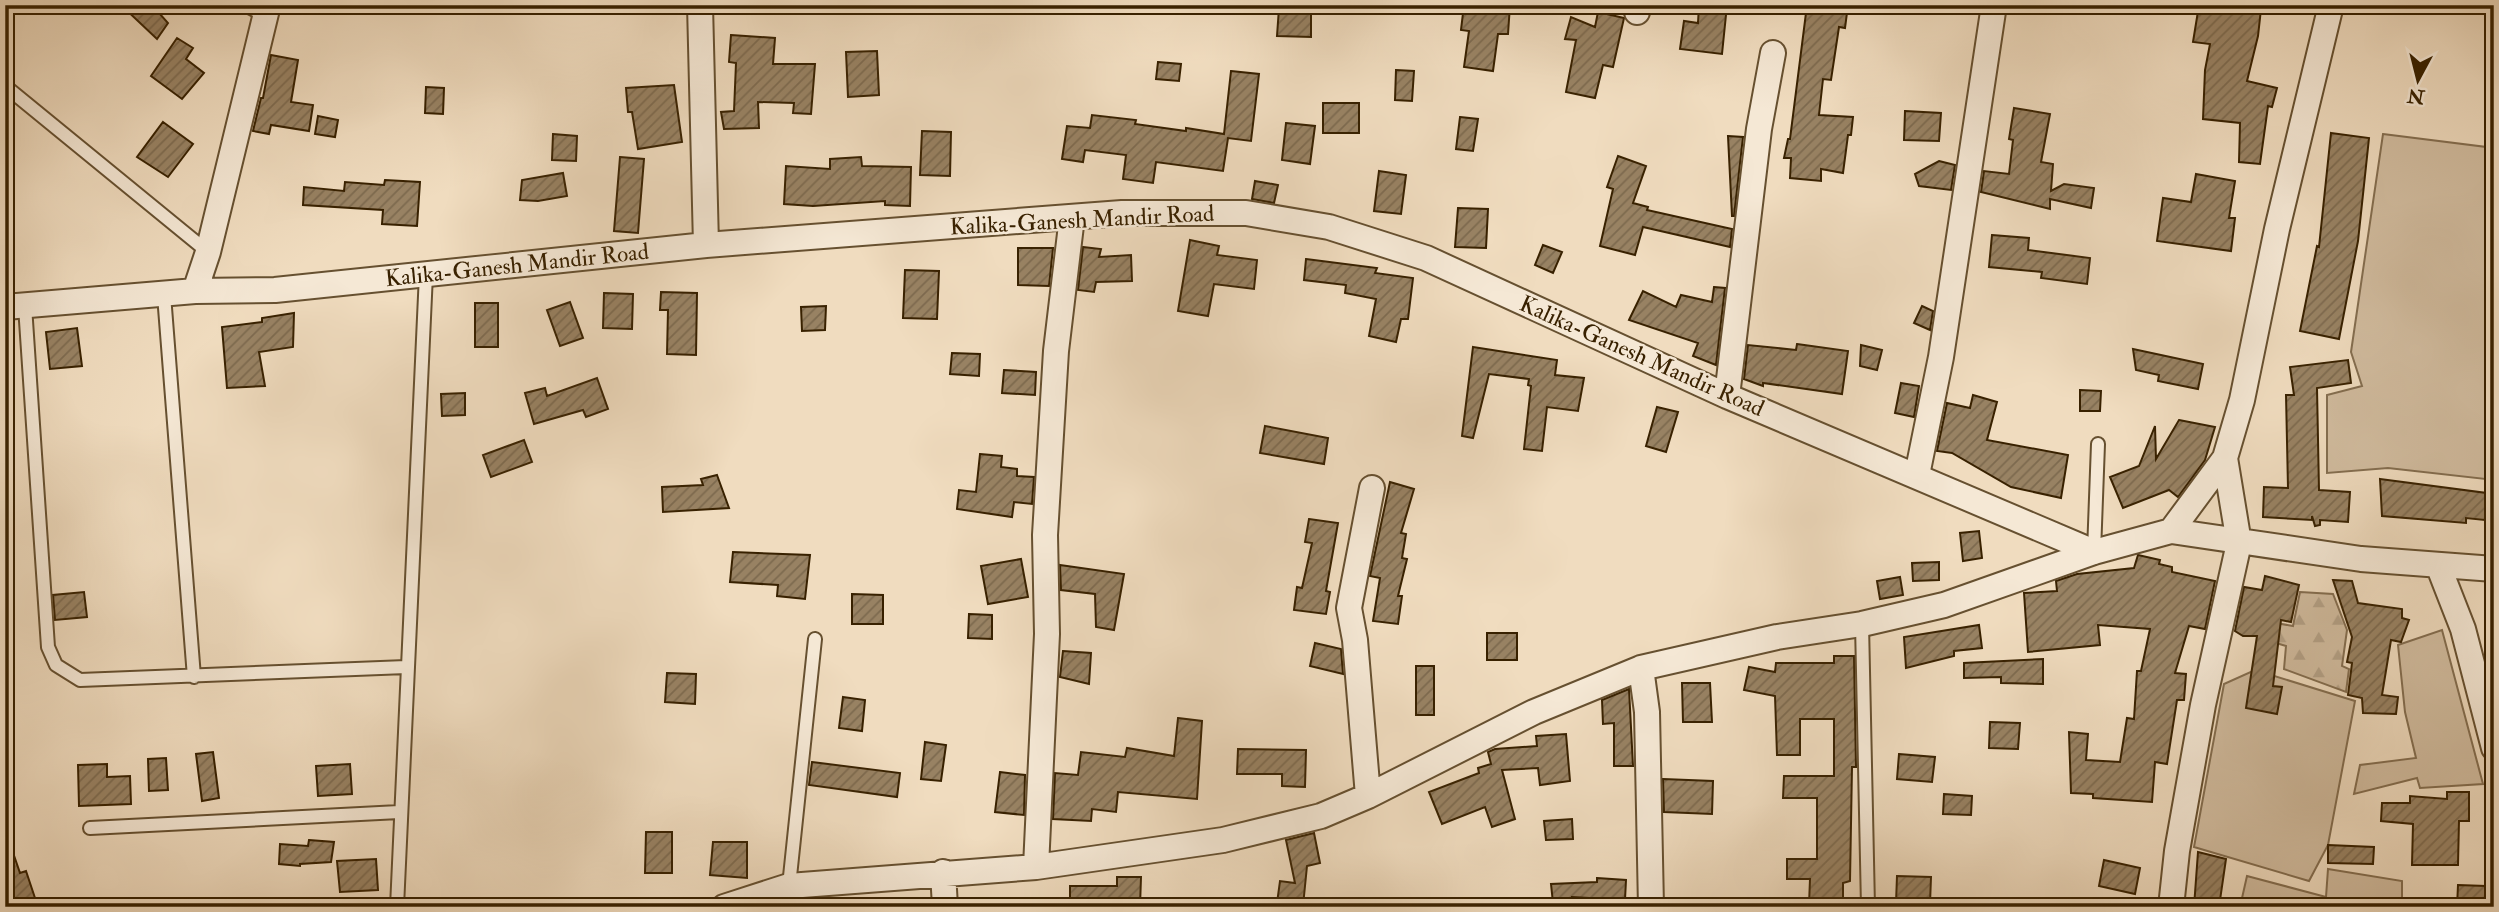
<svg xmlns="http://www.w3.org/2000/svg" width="2499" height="912" font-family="'IM FELL Double Pica',serif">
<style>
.grass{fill:#d1bc9f;stroke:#846e50;stroke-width:2}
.forest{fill:url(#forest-firs);stroke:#846e50;stroke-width:2}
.building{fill:url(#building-hatch);stroke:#382100;stroke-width:2}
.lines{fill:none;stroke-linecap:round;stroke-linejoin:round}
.lane-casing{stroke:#665030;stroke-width:16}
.street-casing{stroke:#665030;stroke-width:28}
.lane{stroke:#f5e8d5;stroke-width:12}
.street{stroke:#f5e8d5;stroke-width:24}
.labels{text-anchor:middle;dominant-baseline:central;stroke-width:5;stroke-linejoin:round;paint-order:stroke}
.street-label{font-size:23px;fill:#382100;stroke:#f5e8d5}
</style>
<defs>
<pattern id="forest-firs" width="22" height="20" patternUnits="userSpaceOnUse" patternTransform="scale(1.75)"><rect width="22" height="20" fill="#d1bc9f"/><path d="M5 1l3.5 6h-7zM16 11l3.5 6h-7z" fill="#b4a187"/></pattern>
<pattern id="building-hatch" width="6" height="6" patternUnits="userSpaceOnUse" patternTransform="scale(1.75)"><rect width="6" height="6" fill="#988263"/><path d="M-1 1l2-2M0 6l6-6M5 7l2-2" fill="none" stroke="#7d6a4f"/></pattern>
</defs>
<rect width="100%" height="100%" fill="#f0dcbf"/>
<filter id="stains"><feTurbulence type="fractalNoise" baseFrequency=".00286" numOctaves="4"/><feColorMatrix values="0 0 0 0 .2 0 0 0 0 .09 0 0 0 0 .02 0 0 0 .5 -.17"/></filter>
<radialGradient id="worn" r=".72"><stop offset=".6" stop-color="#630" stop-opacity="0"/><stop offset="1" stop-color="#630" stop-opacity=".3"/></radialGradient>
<path class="grass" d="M2383 134 2494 148V480L2388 468 2327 473V395L2362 386 2351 352Z
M2442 630 2483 784 2420 788 2417 778 2354 794 2360 765 2416 758 2405 712 2398 645Z
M2255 670 2355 701 2328 845 2309 881 2194 847 2224 684Z
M2328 869 2402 881V907H2240L2247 876 2326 897Z"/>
<path class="forest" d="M2300 592 2333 594 2347 630 2342 666 2349 669 2346 692 2284 669 2286 646 2263 639 2264 621 2293 626Z"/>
<path class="building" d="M121 5H152L168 23 157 39Z
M1464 5H1510L1508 34H1498L1493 71 1464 67 1469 31 1461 30Z
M1699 5H1727L1722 54 1680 49 1684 21 1698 23Z
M1807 5H1848L1845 28 1839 27 1831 80 1823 79 1819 115 1853 117 1851 135H1848L1843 173 1821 169V181L1790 178 1791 158H1784L1788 139H1790Z
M2199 5 2261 9 2258 36 2247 81 2277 88 2272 107 2268 106 2260 164 2239 162 2240 123 2203 119 2205 70 2210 44 2193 42Z
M1279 8 1311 10V37L1277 36Z
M1598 12 1624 18 1613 67 1603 65 1595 98 1566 92 1576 40 1565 39 1571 17 1595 27Z
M731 35 775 38 773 64H815L811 114 793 113 794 103 758 102 759 128 724 129 721 112 734 111 736 63 729 62Z
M177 38 193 48 186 59 204 73 182 99 151 76Z
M877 51 879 95 848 97 846 52Z
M271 55 298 60 291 102 313 105 309 131 271 125 269 134 253 131 261 98H263Z
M1158 62 1181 64 1179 81 1156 79Z
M1396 70 1414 71 1412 101 1395 100Z
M1231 71 1259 74 1251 141 1228 138 1223 171 1156 162 1153 183 1123 179 1126 155 1085 150 1083 162 1062 159 1067 126 1090 128 1092 115 1136 120 1135 124 1186 131V128L1224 134Z
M674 85 682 142 638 149 632 112H628L626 88Z
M426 87 444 88 443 114 425 113Z
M1323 103H1359V133H1323Z
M2014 108 2050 114 2041 162 2053 164 2051 191 2064 184 2094 188 2091 208 2050 199V209L1981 192 1984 171 2009 174 2013 140 2009 139Z
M1905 111 1941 113 1939 141 1904 140Z
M318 116 338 120 335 137 315 134Z
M1460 117 1478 119 1473 151 1456 149Z
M163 122 193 144 168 177 137 157Z
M1286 123 1315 126 1310 164 1282 160Z
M922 131 951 132 950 176 920 175Z
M2331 133 2369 138 2358 241 2339 339 2300 331 2317 246 2319 247Z
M553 134 577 136 576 161 552 160Z
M1728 136 1743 137 1734 216H1732Z
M1618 156 1646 166 1633 203 1648 207 1647 210 1732 229 1730 247 1643 227 1635 255 1600 246 1613 189 1607 187Z
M620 157 644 159 638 233 614 231Z
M861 157 862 166 911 167 910 206 885 205V201L813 206 784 204 786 166 830 169V159Z
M1939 161 1955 165 1951 190 1919 186 1915 174Z
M1379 171 1406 175 1401 214 1374 211Z
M563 173 567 196 538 201 520 200 522 180Z
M2196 174 2235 181 2229 218H2235L2231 251 2157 241 2163 198 2191 202Z
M385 180 420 182 417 226 382 224 383 210 303 205 304 187 344 191 345 182 384 185Z
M1255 181 1278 185 1274 203 1252 199Z
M1458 208 1488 209 1486 248 1455 247Z
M1992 235 2029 238 2028 250 2090 258 2087 284 2041 278 2042 272 1989 267Z
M1190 240 1219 246 1217 255 1257 260 1254 289 1214 284 1208 316 1178 311Z
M1543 245 1562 252 1553 273 1535 265Z
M1083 247 1101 249 1099 257 1131 255 1132 281 1096 282 1094 292 1078 290Z
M1018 248H1053L1049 286 1018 285Z
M1306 259 1377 268 1375 273 1413 278 1408 319H1401L1396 342 1369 336 1376 299 1345 293 1346 285 1304 280Z
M905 270 939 271 937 319 903 318Z
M1714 287 1725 288 1716 365 1693 356 1698 343 1629 320 1643 291 1676 307 1681 295 1712 302Z
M661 292 697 293 696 355 667 354 668 310H660Z
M604 293 633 294 632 329 603 328Z
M570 302 583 338 560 346 547 310Z
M475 303H498V347H475Z
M826 306 825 330 802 331 801 307Z
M1922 306 1933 311 1930 330 1914 323Z
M294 313 293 347 259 352 265 386 227 388 222 327 262 322V318Z
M77 328 82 366 50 369 46 332Z
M1797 344 1848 351 1842 394 1763 383V386L1744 379 1748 345 1796 350Z
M1861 345 1882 350 1877 370 1860 366Z
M1473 347 1557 360 1555 375 1584 378 1578 411 1547 407 1542 451 1524 449 1531 386 1528 385 1529 379 1489 374 1473 438 1462 436Z
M2133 349 2203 364 2198 389 2158 381 2159 375 2136 370Z
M952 353 980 354 979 376 950 374Z
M2348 360 2351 383 2317 388 2319 490 2350 492 2348 522 2320 520V525L2315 526 2312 516V520L2263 517 2264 487 2288 488 2286 395H2294L2290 367Z
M1004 370 1036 372 1035 395 1002 393Z
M597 378 608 409 586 417 583 410 534 424 525 393 545 388 547 396Z
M1901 383 1919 386 1914 417 1895 413Z
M2080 390 2101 391 2100 411H2080Z
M465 393V415L442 416 441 394Z
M1973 395 1997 402 1987 440 2068 455 2061 498 2011 487 1952 453 1937 451 1947 403 1970 408Z
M1657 407 1678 412 1666 452 1646 446Z
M2179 420 2215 427 2205 460 2178 497 2169 490 2123 508 2110 477 2139 466 2155 426 2156 459Z
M1265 426 1328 438 1324 464 1260 453Z
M524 440 532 462 491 477 483 455Z
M980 454 1002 456 1001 467 1017 469V476L1034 477 1032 504 1014 502 1012 517 957 509 959 490 976 492Z
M717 475 729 508 663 512 662 487 703 485 701 479Z
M2380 479 2494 494V521L2466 518V523L2382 516Z
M1390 482 1414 489 1401 533 1406 534 1402 558 1407 559 1398 596H1402L1398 624 1373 621 1380 578 1370 576Z
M1309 519 1338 523 1326 591 1330 592 1326 614 1294 610 1297 587 1302 588 1312 543 1305 542Z
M1979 531 1982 558 1963 561 1960 533Z
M733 552 810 555 805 599 777 596 778 585 730 582Z
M2138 555 2160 560 2159 564 2172 567V572L2215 581 2205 629 2189 626 2175 673 2186 674 2184 700H2177L2167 764 2155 762 2152 802 2093 798V794L2071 793 2069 732 2088 734 2086 760 2120 762 2127 718 2134 719 2137 671H2141L2150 629 2098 625 2100 645 2028 652 2024 593 2057 591 2056 581 2077 574 2134 568Z
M1021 559 1028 597 988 604 981 566Z
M1939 562V580L1913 581 1912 563Z
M1060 565 1124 574 1114 630 1096 627 1095 594 1061 590Z
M2265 576 2299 585 2291 622 2281 620 2273 686 2282 687 2277 714 2246 708 2257 636H2243L2235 631 2244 587 2262 590Z
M1900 577 1903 595 1880 599 1877 581Z
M2333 580 2352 581 2358 603 2402 609V618L2409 620 2401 642 2391 640 2382 695 2398 697 2396 714 2363 713 2362 698 2348 695 2352 663 2347 662 2352 637Z
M84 592 87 617 55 620 53 595Z
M852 594 883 595V624H852Z
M969 614 992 615V639L968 638Z
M1979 625 1982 648 1954 651V656L1906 668 1904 637Z
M1487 633H1517V660H1487Z
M1315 643 1341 649 1343 674 1310 666Z
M1063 651 1091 653 1089 684 1060 677Z
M1834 656H1854L1856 767H1852L1850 881 1843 883V907H1821L1809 905 1810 879H1787V859H1817V798H1783L1784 776H1834V719H1800V755H1777L1775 696 1744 690 1749 667 1775 672 1776 663H1834Z
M2043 659V684L2001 683V677L1964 678V663Z
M1416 666H1434V715H1416Z
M667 673 696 674 695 704 665 702Z
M1682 683H1710L1712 722H1683Z
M1629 689 1633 766H1614V723L1603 724 1602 700Z
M843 697 865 700 862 731 839 728Z
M1178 718 1202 721 1197 799 1118 792 1116 812 1092 809 1091 821 1053 819 1055 773 1078 775 1081 752 1125 757 1127 748 1174 756Z
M1990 722 2020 723 2018 749 1989 748Z
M1566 734 1570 781 1540 785 1538 768 1502 770 1515 819 1492 827 1485 807 1442 824 1429 792 1479 773 1478 768 1491 764 1488 752 1495 749 1537 746 1536 736Z
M925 742 946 745 941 781 921 779Z
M1238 749 1306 750 1305 787 1282 786V774H1237Z
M213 752 219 798 202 801 196 754Z
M1899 754 1935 757 1932 782 1897 779Z
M166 758 168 790 149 791 148 759Z
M812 762 900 773 897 797 809 785Z
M107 764V777L130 776 131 804 79 806 78 765Z
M350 764 352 794 318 796 316 766Z
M1000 772 1025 775 1024 815 995 812Z
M1663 779 1713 781 1712 814 1664 812Z
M2447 792H2469V821H2459L2458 865H2412L2413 824 2381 821 2382 803H2410V796L2447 799Z
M1944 794 1972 796 1971 815 1943 814Z
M1572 819 1573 839 1546 840 1544 821Z
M646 832H672V873H645Z
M1314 833 1320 863 1307 866 1303 906 1277 903 1280 881 1295 883 1286 840Z
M8 838 20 873 26 871 35 898 5 907V839Z
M309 840 334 842 331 862 300 864V866L279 864 280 844 308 846Z
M713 842H747V878L710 875Z
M2328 845 2374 847 2373 864 2328 863Z
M2198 852 2226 859 2219 907H2194Z
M376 859 378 890 340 892 337 861Z
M2104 860 2140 868 2135 894 2099 886Z
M1897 876 1931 877 1930 904 1896 903Z
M1117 877H1141L1140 907H1070V886H1117Z
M1597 878 1626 880 1625 900 1572 897V902L1553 903 1551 884 1597 882Z
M2458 885 2486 886 2494 893V907H2457Z"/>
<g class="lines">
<defs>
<path id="lane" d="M245 5 266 16
M5 86 208 252
M164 295 194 677
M25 306 48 647 56 665 80 680 406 667
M2094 552 2098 444
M1862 624 1868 907
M90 828 399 812
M789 886 815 639
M397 907 426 274"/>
<path id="street" d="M700 5 706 245
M1637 12V5
M195 291 208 252 268 5
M5 307 195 291 275 290 706 245 1122 213H1246L1329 227 1426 258 1727 396 2094 552
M1727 396 1759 129 1773 53
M1917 475 1941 357 1994 5
M2171 531 2361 559 2494 569
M2438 565 2463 629 2494 748
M1641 668 1647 712 1651 907
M1368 796 1355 640 1349 608 1372 488
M1036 867 1047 634 1045 535 1056 351 1072 217
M943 872 945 907
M724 907 789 886 1036 867 1223 840 1321 816 1368 796 1534 712 1641 668 1777 637 1862 624 1944 605 2094 552 2171 531 2225 458 2242 400 2277 229 2331 5
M2171 907 2177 851 2203 705 2239 543 2225 458"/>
</defs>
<use href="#lane" class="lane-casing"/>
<use href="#street" class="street-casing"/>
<use href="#lane" class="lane"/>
<use href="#street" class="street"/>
</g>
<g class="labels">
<g class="street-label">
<text transform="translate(1082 220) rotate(-3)">Kalika-Ganesh Mandir Road</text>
<text transform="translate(517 265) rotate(-6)">Kalika-Ganesh Mandir Road</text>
<text transform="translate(1642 356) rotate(24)">Kalika-Ganesh Mandir Road</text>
</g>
</g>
<rect width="2499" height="912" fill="none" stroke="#f0dcbf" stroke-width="28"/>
<rect x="7" y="7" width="2485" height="898" fill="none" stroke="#382100" stroke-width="3.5"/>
<rect x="14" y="14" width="2471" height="884" fill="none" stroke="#382100" stroke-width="2"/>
<g transform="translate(2418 80) rotate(187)" stroke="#f5e8d5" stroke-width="5" paint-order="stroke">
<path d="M0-5L12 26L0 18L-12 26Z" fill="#382100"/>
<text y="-10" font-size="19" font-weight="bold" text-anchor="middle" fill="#382100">N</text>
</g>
<rect width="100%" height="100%" filter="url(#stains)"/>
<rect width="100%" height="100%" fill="url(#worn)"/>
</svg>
